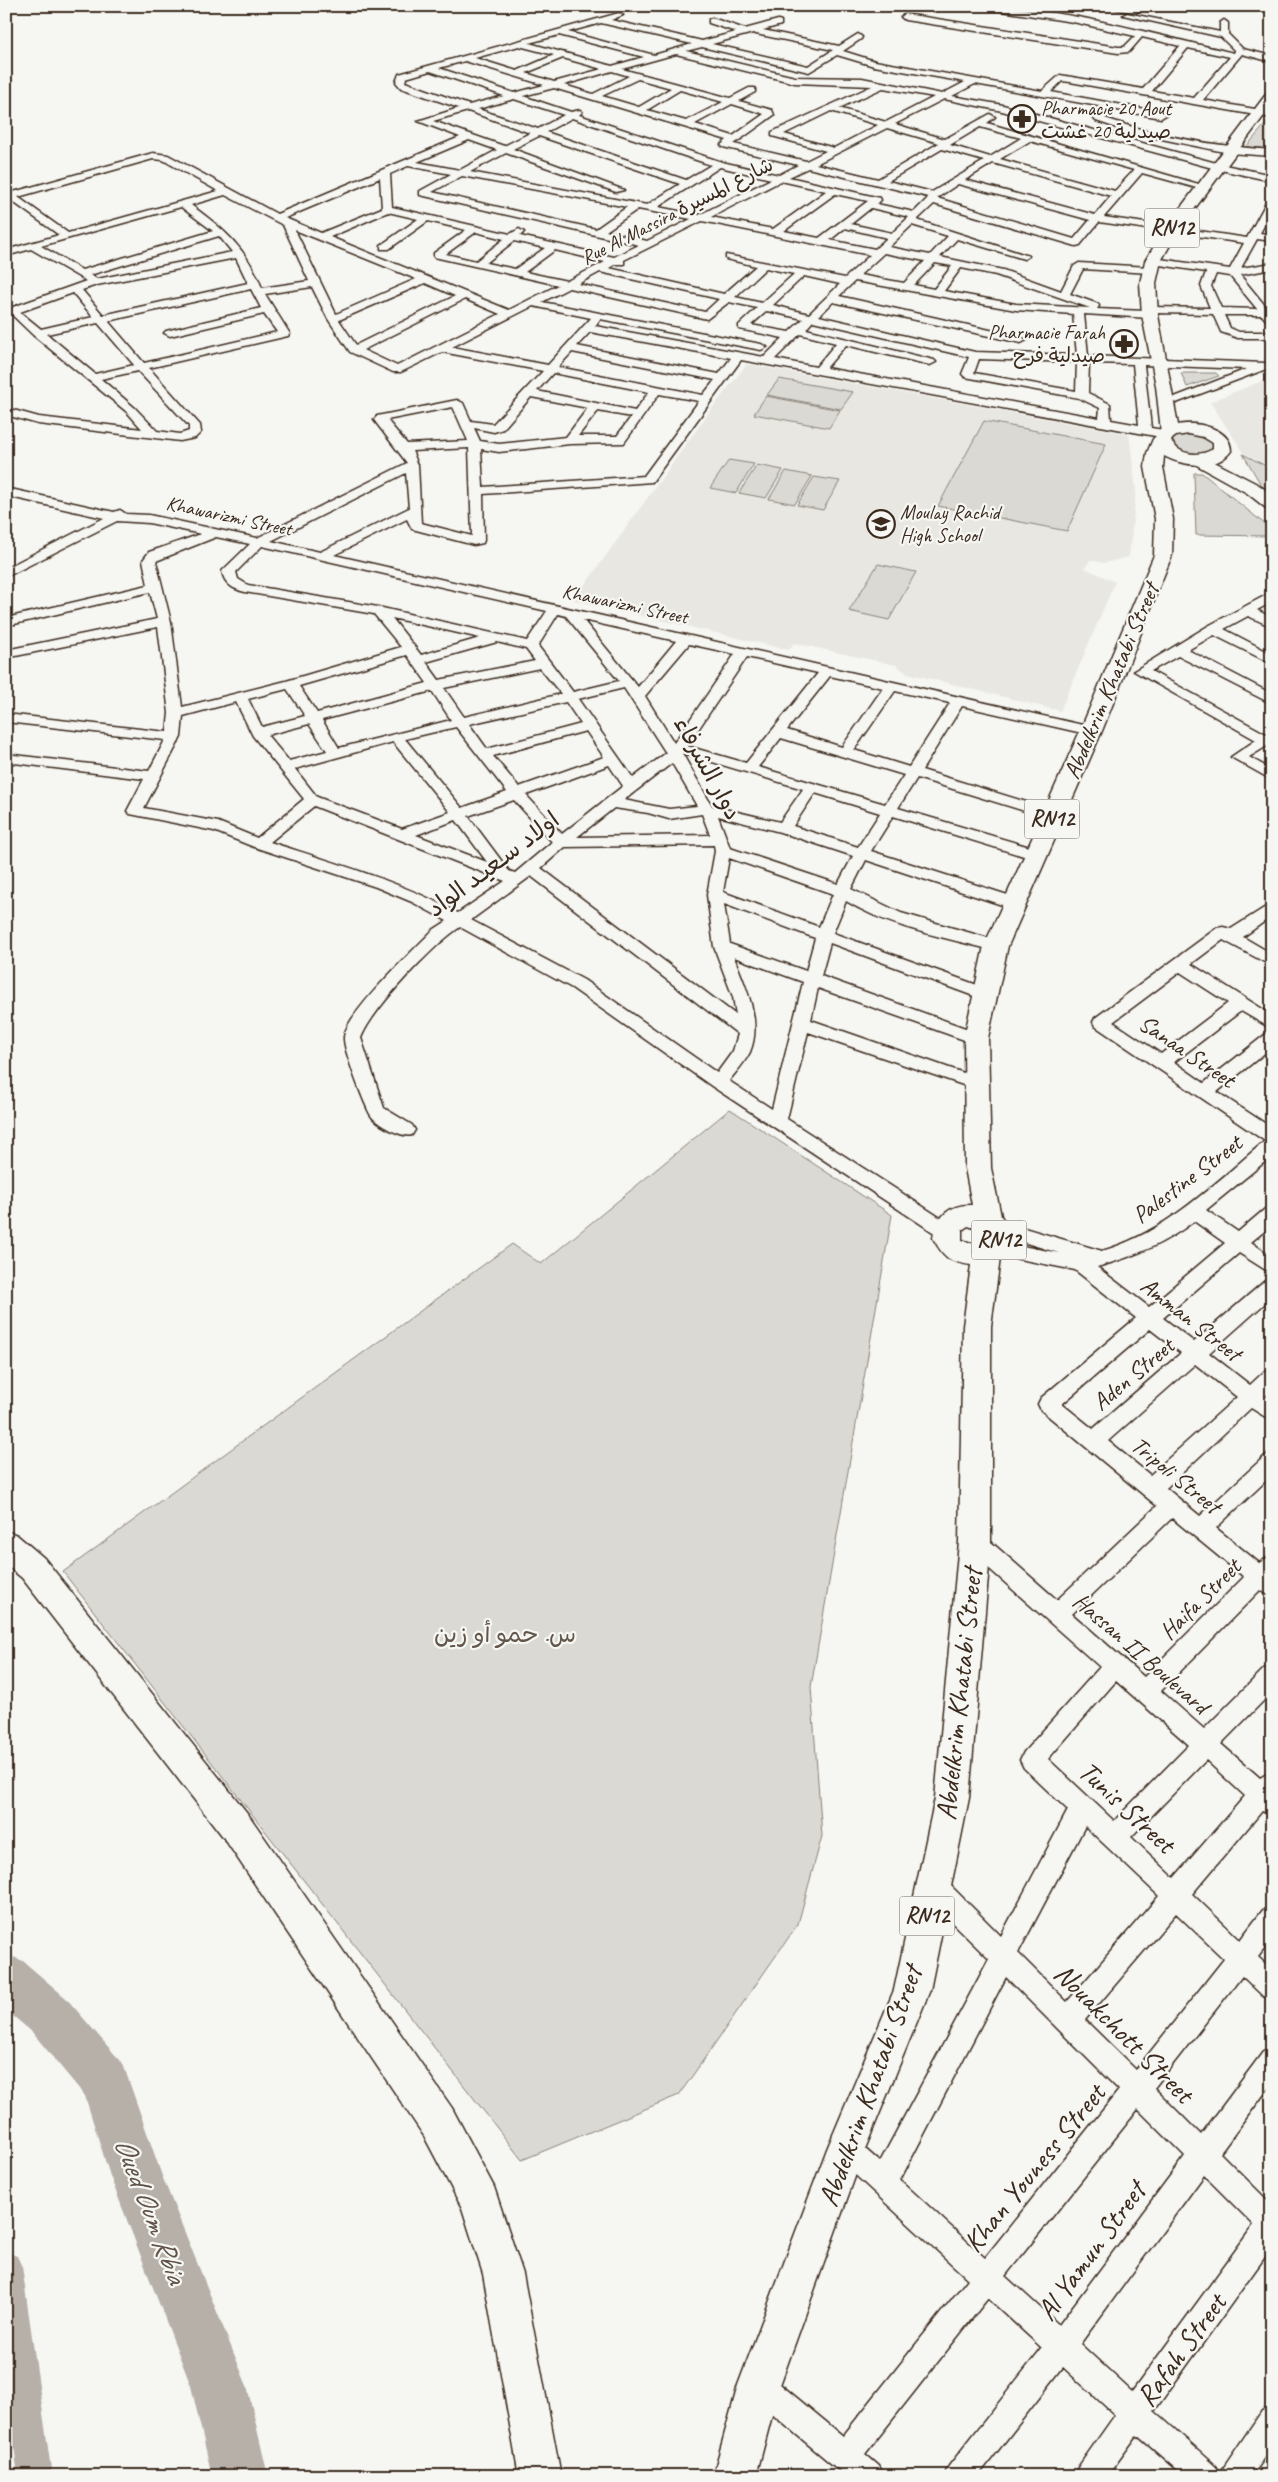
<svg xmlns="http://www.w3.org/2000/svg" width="1278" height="2482" font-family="Caveat,'Playpen Sans Arabic',sans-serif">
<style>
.built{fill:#e8e7e2}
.green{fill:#dad9d3;stroke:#8a8278}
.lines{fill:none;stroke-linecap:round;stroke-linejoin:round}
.canal{fill:#b6b0a9;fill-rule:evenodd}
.river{fill:#b6b0a9;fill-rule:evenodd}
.minor-casing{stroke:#3b2a1e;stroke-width:3}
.secondary-casing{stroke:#3b2a1e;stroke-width:3}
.primary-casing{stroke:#3b2a1e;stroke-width:3}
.minor{fill:#f6f6f2;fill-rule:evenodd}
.secondary{fill:#f6f6f2;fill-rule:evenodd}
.primary{fill:#f6f6f2;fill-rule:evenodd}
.labels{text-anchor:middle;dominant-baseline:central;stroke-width:4.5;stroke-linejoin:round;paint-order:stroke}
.far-poi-label{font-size:20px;fill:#3b2a1e;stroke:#f6f6f2;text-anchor:start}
.far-street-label{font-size:20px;fill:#3b2a1e;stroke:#f6f6f2}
.shield{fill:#f6f6f2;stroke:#73675e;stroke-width:1}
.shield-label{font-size:22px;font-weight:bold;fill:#3b2a1e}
.street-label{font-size:24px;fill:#3b2a1e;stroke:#f6f6f2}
.park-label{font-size:24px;fill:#63564b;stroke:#f6f6f2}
.near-street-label{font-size:29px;fill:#3b2a1e;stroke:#f6f6f2}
.near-water-label{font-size:30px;font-style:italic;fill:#605248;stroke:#f6f6f2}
</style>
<rect width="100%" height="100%" fill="#f6f6f2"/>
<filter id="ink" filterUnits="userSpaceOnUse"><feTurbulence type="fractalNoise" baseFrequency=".02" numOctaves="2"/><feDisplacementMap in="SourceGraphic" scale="10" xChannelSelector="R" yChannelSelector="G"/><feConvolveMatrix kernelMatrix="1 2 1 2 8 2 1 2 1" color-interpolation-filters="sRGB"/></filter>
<g filter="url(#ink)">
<path class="built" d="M747 364 1129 434 1136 491 1129 557 1104 563 1090 560 1085 568 1115 582 1060 711 907 673 896 665 794 643 789 650 574 600 713 407Z
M1272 377V468L1244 453 1210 402Z"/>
<path class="green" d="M1269 120H1272V149L1246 147Z
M1181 373H1216L1219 376 1187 387Z
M779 379 853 392 841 409 767 395Z
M766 396 840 410 829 428 754 414Z
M984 421 1106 444 1067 531 938 506Z
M1179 434H1199L1216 444 1210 453C1191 455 1183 456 1170 441Z
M1243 454 1272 469V495L1263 488Z
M729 460 754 464 736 493 710 488Z
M757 465 783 470 766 498 739 493Z
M786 471 812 476 795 504 769 499Z
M1194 473H1202L1272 530V536L1196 535Z
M814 477 840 481 823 510 797 505Z
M878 564 916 572 889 620 849 611Z
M730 1109 892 1215 811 1687 822 1836 798 1924 679 2095 522 2160 63 1572 512 1244 541 1264Z"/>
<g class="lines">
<path class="canal" d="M6 2252 17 2256 22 2267 52 2476H18L6 2385Z"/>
<path class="river" d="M6 1954 23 1961 66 1998 123 2064 162 2176 247 2386 268 2476H212L191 2386 110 2176 85 2096 32 2032 6 2010Z"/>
<defs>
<path id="minor" d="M970 6C1059 6 1147 33 1234 53L1235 51 1221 37 1123 15 1127 13 1220 32V23L1224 20 1228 23V34L1243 49 1272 56V62L1242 54 1203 100 1272 112V118L1070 82 1062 81 1051 92 1161 112 1166 115 1161 118 1112 109 1105 118C1158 137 1216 146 1272 150V156L1229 153 1128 132 1120 137 1220 164 1272 175V181L1216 169 1002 111 944 99 895 124 945 139 990 114 995 117 987 123 1209 187 1204 190 1142 173 1104 217 1247 238 1267 201 1272 198V211L1260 233 1272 235V241L1257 239 1241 268 1272 263V269L1240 275 1267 308 1272 307V321L1266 320 1262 315H1224L1230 328 1239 332H1272V338H1238L1221 332 1213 314 1154 313V317L1150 318 1084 314 1088 356 1265 363 1271 366 1269 368 1176 403 1170 400 1172 398 1247 369 1144 365 1151 428 1170 431 1172 434 1166 438 741 360 652 482 483 494 484 540 483 543 474 545 412 529 407 519 334 555 1096 728 1098 731 1091 735 962 706 922 770 1059 812 1062 815 1054 820 917 778 898 808 1040 850 1043 854 1040 858H1030L893 816 871 851 1020 899 1022 903 1020 907H1008L866 860 851 889 901 913 1002 942 1004 946 1002 950 996 951C947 938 890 928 846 901L833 933 991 990 993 994 991 998H979L830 943 821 976 982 1034 985 1038 982 1042 976 1044 970 1042 818 988 811 1020 981 1079 984 1083 981 1087 975 1089 808 1032 787 1119 953 1226 955 1231 953 1236 946 1238 939 1236 713 1087 572 988 460 927C432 946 373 1008 361 1038L384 1108 412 1125 415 1130 412 1135C402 1138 375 1124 370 1114 364 1103 343 1049 344 1038 344 1015 415 949 433 930L447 921 412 902 376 887 254 847 214 831 130 814 127 811 144 779 6 762V754L149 771 165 740 6 722V714L167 732 169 713 158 627 6 658V650L157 619 150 592 6 626V618L148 585 143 560 149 552 201 534 149 523 117 521 6 577V568L104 518 6 496V488L114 512 120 510 126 514 149 515 257 538 407 463 374 420 377 416 457 400 463 403 471 421 493 424 543 371 442 352 401 372H393L350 352 328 319 312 287 265 294 290 334 288 336 149 368 200 425 201 432 195 438 180 441 38 424 6 415V408L39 417 142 429 127 412 33 335 9 312 13 307 86 281 31 249 6 256V250L59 235 9 199 6 200V194L153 153 168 155 277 214 460 137 418 121 459 108 401 88 396 82 399 74 619 13 623 15 611 20 702 41 736 32 709 23V19L712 18 745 29 778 20 781 21V25L763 30 839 46 858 34 862 37 861 39 843 51 875 61 1042 91 1060 75 1143 89 1180 46 1142 37 1129 52 1118 53 905 20 901 17 905 14 1118 47H1124L1135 36 1073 22ZM601 23 692 44 654 55 568 32ZM753 33 756 34 833 50 808 66 712 44ZM559 35 644 57 612 66 529 43ZM519 46 554 55 517 71 475 58ZM702 47 809 72 837 55 874 66 965 82 942 94 862 78 795 77 686 51ZM1188 48 1230 57 1194 98 1152 91ZM676 54 795 83 872 86 772 132V136L826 151 806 161 734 144 774 115 772 110 739 101 755 92V88H749L730 98 622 69ZM563 58 602 69 554 82 526 73ZM465 61 544 85 514 93 439 68ZM430 71 504 96 469 105 405 82 406 78ZM612 71 629 76 593 94 564 85ZM638 79 671 88 639 107 602 96ZM975 84 1104 107 1094 119 1096 121 1120 129 1112 135 1003 105 952 96ZM554 88 727 140 721 145 723 147 798 165 779 175 722 162 579 115 582 112 580 110 571 112 523 96ZM883 88 934 97 886 122 839 108ZM680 90 723 102 686 121 647 110ZM514 99 564 115 538 129 478 109ZM732 104 764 114 733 136 695 124ZM468 111 530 133 504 146 433 121ZM831 111 878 125 834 148 784 134ZM572 118 711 165 686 180 546 132ZM980 127 1021 138 990 157 950 145ZM887 128 939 143 878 179 816 164ZM539 136 680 184 647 205 470 172 506 153 616 192 624 190 513 149ZM469 140 497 150 460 170 417 162ZM1030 141 1134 170 1115 191 1000 159ZM942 149 984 161 932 192 888 181ZM153 159 163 160 218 191 68 233 18 197ZM993 163 1111 196 1095 215 965 180ZM408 166 451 174 420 191V195L639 245 614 257 520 236 524 232 519 229 510 234 392 207 390 174ZM720 167 771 179 699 215 658 207ZM808 168 928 197 927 199 914 212 877 204 881 200 880 198 789 177ZM462 176 627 207 596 229 432 192ZM380 178 382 208 321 233 285 218ZM781 181 826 191 773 229 711 217ZM958 184 1090 220 1074 239 937 198ZM835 194 868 201 819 238 784 231ZM225 195 283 225 309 281 262 288C247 249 224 229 191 205ZM934 204 1076 246 1080 245 1099 222 1244 243 1230 269 1153 258 1148 261 1153 264 1206 272 1201 286 1210 308 1150 307 1146 308V311L1097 309 1099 306 1098 304 1070 294 1083 269 1150 273 1155 270 1150 267 1079 263 1074 266 1061 291 1003 270 940 257 957 239 1024 259 1029 256 917 220ZM181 207 213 231 82 270 41 246ZM871 208 909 217 892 233 851 224ZM638 209 691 219 647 241 606 231ZM388 212 418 219 381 245V249H389L428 221 466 230 434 253V257L558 285 509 310 330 237ZM702 221 870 255 845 278 726 255V259L756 266 724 294 609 268 616 264H624V260ZM912 225 948 236 930 255 889 247ZM845 228 887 238 875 249 830 240ZM295 230 416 279 336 314ZM476 232 504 239 476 261 446 254ZM219 236 232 252 97 279 90 275ZM514 241 545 248 515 269 486 263ZM555 250 605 262 567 281 525 272ZM884 253 925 261 904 283 860 275ZM236 258 248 283 103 315 82 290 97 285ZM935 263 952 266 934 289 914 285ZM766 268 794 274 762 303 735 297ZM961 268 996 275 1090 308 1016 304 944 291ZM600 272 719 299 705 312 578 284ZM1216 274 1230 276 1257 309 1221 308 1211 286ZM804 276 840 284 809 314 773 305ZM855 281 1016 310 1073 314 1077 355 975 352 819 316 833 302 1021 343 1027 340 1021 337 839 296ZM425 283 455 296 356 345 339 320ZM569 288 707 319 729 302 757 308 739 325V329L783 338 764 357 595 326 600 319 761 350 767 347 761 344 542 302ZM251 289 261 308 166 331 164 333 170 336 264 314 277 332 144 363 108 321ZM73 293 93 317 41 329 20 312ZM465 299 500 314 397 366 363 350ZM533 306 591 318 548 365 452 347ZM767 311 803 319 789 332 751 325ZM813 321 969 357 962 374 965 377 1079 398 1100 408 1099 418 826 368 846 345 930 365 936 362 934 360 806 329ZM98 323 134 365 95 374 47 334ZM590 332 731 358 719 374 577 346ZM800 334 836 343 816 367 775 359ZM572 352 715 380 703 395 558 367ZM979 359 1077 362 1076 391 974 373ZM1089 363 1133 364 1139 425 1111 420 1110 404 1088 393ZM138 371 189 426V431L180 434 157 431 135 408 101 379ZM553 373 649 392 635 411 537 391ZM659 394 699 401 644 476 483 487 481 449 499 452 570 444 624 443ZM531 397 588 408 566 437 499 444 480 441 474 428 494 432 503 429ZM453 407 468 441 407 444 387 420ZM598 411 631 417 617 436H578ZM469 448 472 536 421 523 418 465 415 462 416 460 412 451ZM406 473 409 508 320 552 271 541ZM216 537 250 544 222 571C224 584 233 589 245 592L374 614 401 647 286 681 182 707 171 622 156 561ZM262 546 547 611 527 641 378 607 248 585 238 579 236 572ZM558 614 566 616 619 681 573 692 538 646ZM392 618 480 638 421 655ZM583 620 676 641 638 687ZM497 642 526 649 535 661 439 680 426 662ZM689 644 735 654 674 743 645 696ZM407 655 427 683 317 713 299 686ZM747 657 818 673 746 763 687 746ZM540 668 561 694 464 717 444 688ZM830 676 883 688 842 747 787 730ZM624 688 666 753 633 778 578 699ZM287 689 305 716 262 727 248 699ZM432 691 451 720 339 748 322 720ZM895 691 950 703 909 767 854 750ZM236 702 253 736 304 799 257 838 218 822 144 808 181 737 183 716ZM566 702 581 724 487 749 469 724ZM309 724 327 751 289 761 267 735ZM456 727 507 792 462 808 405 739ZM586 731 604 757 519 787 493 756ZM781 738 904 775 885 804 758 767ZM393 742 450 812 402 829 317 797 295 769ZM682 753 803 789 780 822 712 806ZM672 763 697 806 669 809 624 800ZM609 765 623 786 562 834 526 795ZM815 793 880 813 858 847 793 826ZM514 800 552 842 515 873 509 871 468 816ZM314 806 505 881 458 913C399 881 335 863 270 842ZM614 808 648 813 669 819 702 814 710 835 577 837ZM718 816 780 832 853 856 838 884 730 848ZM456 820 487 862 416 835ZM714 845 715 851 707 895 714 947 733 997 736 1015 541 868 565 847ZM729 858 833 894 819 927 723 892ZM531 876 738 1034 733 1051 717 1073 584 980 471 920ZM724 904 815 938 806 971 730 944ZM734 957 803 982 772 1109 729 1081C736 1072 745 1062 750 1052 763 1021 745 986 734 957Z
M1102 6H1122L1139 11 1135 13Z
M1272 592V602L1257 610 1272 618V627L1248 616 1224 629 1272 654V664L1214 635 1188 650 1272 694V704L1178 656 1151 671 1266 734 1272 732V743L1249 757 1272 770V780L1231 757 1256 740 1134 671 1208 626Z
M1272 903V916L1243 937 1272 954V966L1223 940 1191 964 1272 1015V1029L1241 1011 1174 1062 1204 1083 1266 1034 1272 1032V1047L1217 1092 1272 1128V1156L1206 1210 1238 1232 1265 1209 1272 1207V1225L1251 1242 1272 1257V1274L1239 1253 1163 1318 1194 1342 1265 1281 1272 1278V1297L1209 1353 1250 1385 1265 1371 1272 1369V1390L1265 1396 1272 1401V1421L1251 1408 1166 1488 1200 1516 1265 1456 1272 1453V1475L1216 1528 1259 1563 1272 1555V1597L1260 1590 1161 1691 1204 1729 1264 1669 1272 1666V1692L1221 1744 1260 1778 1272 1771V1815L1262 1811 1192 1894 1240 1940 1263 1910 1272 1907V1939L1258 1957 1272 1970V1999L1263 1996 1242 1976 1154 2088 1201 2135 1263 2052 1272 2048V2083L1220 2153 1272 2205V2247L1154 2411 1216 2466 1220 2473 1262 2411 1272 2407V2446L1251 2476H1184L1137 2435 1107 2476H1074L1079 2466 1115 2415 1063 2367 978 2476H944L949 2466 1042 2348 988 2298 865 2454 879 2466 884 2476H846L749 2395 745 2385 749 2375 759 2371 769 2375 843 2436 968 2279 837 2158 833 2149 837 2140 846 2136 855 2140 880 2162 989 1959 924 1895 921 1886 924 1877 933 1874 942 1877 1001 1936 1068 1810 1024 1768 1020 1760 1024 1752 1100 1667 967 1549 964 1542 967 1535 975 1533 983 1535 1057 1600 1157 1506 1041 1410 1038 1404 1041 1398 1136 1318 1075 1270 988 1253 986 1248 988 1243 995 1241 1059 1253 987 1231 985 1226 987 1221 994 1219 1102 1251C1166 1233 1215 1183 1265 1141L1095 1026 1093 1022 1095 1018 1217 928 1223 927 1231 929ZM1180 972 1228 1003 1161 1054 1113 1022ZM1194 1221 1225 1243 1149 1307 1097 1267C1133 1257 1165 1244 1194 1221ZM1150 1329 1181 1353 1093 1429 1062 1404ZM1195 1364 1237 1397 1150 1475 1108 1441ZM1172 1518 1244 1577 1144 1677 1072 1614ZM1116 1681 1189 1745 1114 1821 1048 1759ZM1206 1760 1245 1796 1174 1878 1131 1837ZM1085 1826 1159 1896 1067 2002 1018 1953ZM1176 1913 1224 1959 1136 2070 1085 2020ZM1006 1977 1119 2090 985 2258 900 2180ZM1138 2109 1185 2156 1059 2325 1005 2276ZM1204 2175 1254 2225 1132 2392 1080 2344Z"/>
<path id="secondary" d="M1199 454 1259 485 1272 495V509L1266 508 1247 493 1193 463 1190 459 1193 455Z
M6 1531 17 1535 44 1558 248 1814 452 2108 494 2187 523 2274 561 2476H519L483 2274 462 2208 424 2136 224 1838 22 1578 6 1565Z"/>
<path id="primary" d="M1272 92V105L1178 231 1161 261 1156 283 1158 315 1178 425C1197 421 1231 428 1231 451 1217 471 1182 466 1164 456L1163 467 1173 519 1172 555 1102 731 1008 946 988 1038 991 1168 1001 1216 1010 1229 1013 1240 1004 1256 1000 1258 991 1326V1542L969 1798 930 1990 865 2149 780 2385 756 2476H713L738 2385 827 2149 894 1990 935 1798 959 1542 963 1326 971 1265C949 1262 944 1258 933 1238 937 1217 949 1204 972 1205L965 1168 964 1038 984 946 1080 731 1154 555 1155 519 1145 467 1147 453 1153 439 1161 431 1156 386 1142 315 1140 283 1145 261 1166 227 1267 93ZM1189 434 1203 437 1213 443V449C1200 457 1178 456 1171 440L1176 436ZM968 1226 981 1230 985 1241 974 1244 962 1240V1230Z"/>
</defs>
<use href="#minor" class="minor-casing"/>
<use href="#secondary" class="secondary-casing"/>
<use href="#primary" class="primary-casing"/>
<use href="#minor" class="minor"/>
<use href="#secondary" class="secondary"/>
<use href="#primary" class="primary"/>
</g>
</g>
<defs>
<symbol id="pharmacy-ring" viewBox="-11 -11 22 22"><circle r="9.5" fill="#f6f6f2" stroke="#3b2a1e" stroke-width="1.5"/><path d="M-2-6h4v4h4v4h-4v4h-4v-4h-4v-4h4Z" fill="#3b2a1e"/></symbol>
<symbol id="school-ring" viewBox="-11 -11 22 22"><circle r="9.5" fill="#f6f6f2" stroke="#3b2a1e" stroke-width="1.5"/><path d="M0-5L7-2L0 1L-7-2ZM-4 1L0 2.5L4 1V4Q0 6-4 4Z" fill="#3b2a1e"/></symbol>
</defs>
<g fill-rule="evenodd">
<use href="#pharmacy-ring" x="1006" y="103" width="32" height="32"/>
<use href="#pharmacy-ring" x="1108" y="328" width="32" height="32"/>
<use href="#school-ring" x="865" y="508" width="32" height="32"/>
</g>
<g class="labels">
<g class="far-poi-label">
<text x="1041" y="108">Pharmacie 20 Aout<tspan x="1041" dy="23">صيدلية 20 غشت</tspan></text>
<text x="1105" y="332" text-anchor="end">Pharmacie Farah<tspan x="1105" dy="23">صيدلية فرح</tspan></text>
<text x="900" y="512">Moulay Rachid<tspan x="900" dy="23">High School</tspan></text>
</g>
<g class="far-street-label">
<text transform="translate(677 211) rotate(-27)">Rue Al Massira شارع المسيرة</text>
<text transform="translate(229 516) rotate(12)">Khawarizmi Street</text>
<text transform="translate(625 604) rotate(12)">Khawarizmi Street</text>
</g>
<g class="shield">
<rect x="1144.5" y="208.5" width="55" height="39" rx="4"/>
<rect x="1024.5" y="799.5" width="55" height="39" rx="4"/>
<rect x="971.5" y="1220.5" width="55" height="39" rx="4"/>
<rect x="899.5" y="1896.5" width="55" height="39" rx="4"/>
</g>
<g class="shield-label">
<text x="1172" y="228">RN12</text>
<text x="1052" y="819">RN12</text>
<text x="999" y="1240">RN12</text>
<text x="927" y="1916">RN12</text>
</g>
<g class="street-label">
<text transform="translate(1111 681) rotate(-67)">Abdelkrim Khatabi Street</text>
<text transform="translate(708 768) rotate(61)">دوار الشرفاء</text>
<text transform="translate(493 864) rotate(-37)">اولاد سـعيـد الواد</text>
<text transform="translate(1187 1051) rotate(34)">Sanaa Street</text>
<text transform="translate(1187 1179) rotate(-37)">Palestine Street</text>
<text transform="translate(1191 1319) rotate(38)">Amman Street</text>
<text transform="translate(1133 1374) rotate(-40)">Aden Street</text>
<text transform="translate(1176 1475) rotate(39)">Tripoli Street</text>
<text transform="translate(1200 1599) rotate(-45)">Haifa Street</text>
<text transform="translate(1141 1653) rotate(41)">Hassan II Boulevard</text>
</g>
<g class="park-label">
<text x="505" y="1634">س. حمو أو زين</text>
</g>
<g class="near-street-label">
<text transform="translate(959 1694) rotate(-84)">Abdelkrim Khatabi Street</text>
<text transform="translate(1127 1807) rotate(43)">Tunis Street</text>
<text transform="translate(1124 2033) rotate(45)">Nouakchott Street</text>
<text transform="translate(870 2086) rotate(-70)">Abdelkrim Khatabi Street</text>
<text transform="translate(1034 2168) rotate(-51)">Khan Youness Street</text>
<text transform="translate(1091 2251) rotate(-54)">Al Yamun Street</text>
<text transform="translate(1181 2350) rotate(-54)">Rafah Street</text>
</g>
<g class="near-water-label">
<text transform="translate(151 2210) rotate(69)">Oued Oum Rbia</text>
</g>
</g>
<rect width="1278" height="2482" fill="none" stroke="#f6f6f2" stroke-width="25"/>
<rect x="12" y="12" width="1253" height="2457" fill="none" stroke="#3b2a1e" stroke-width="2" filter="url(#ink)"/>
</svg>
